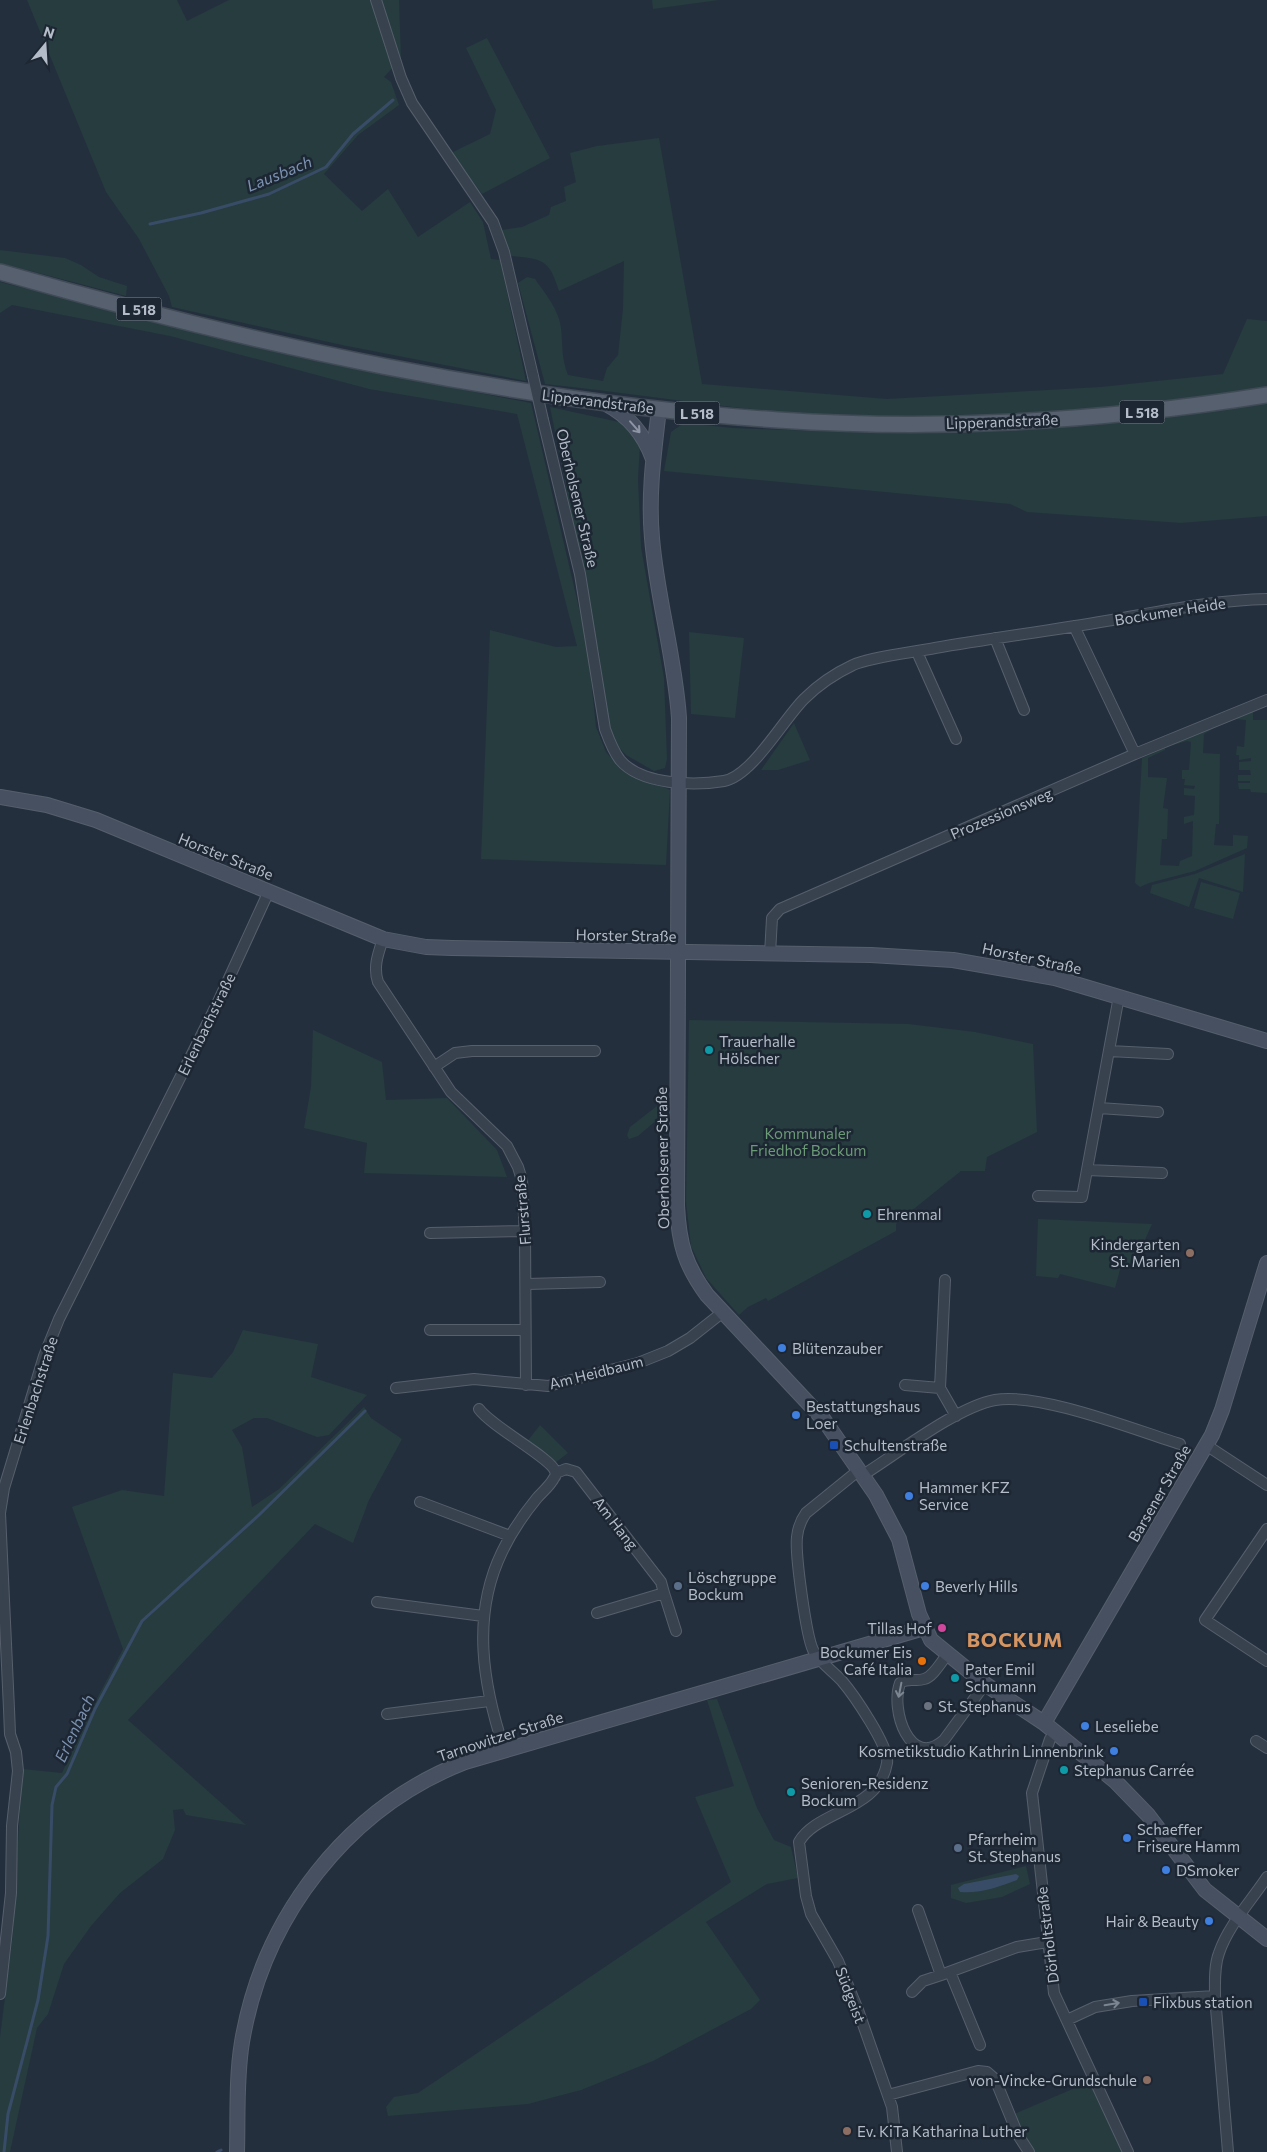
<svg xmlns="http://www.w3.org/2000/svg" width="1267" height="2152" font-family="Commissioner,sans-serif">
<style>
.green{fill:#263c3f}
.water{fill:#394c67}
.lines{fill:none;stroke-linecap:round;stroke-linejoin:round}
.stream{stroke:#394c67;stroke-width:3}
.street-casing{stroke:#565f6c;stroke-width:12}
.secondary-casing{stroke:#565f6c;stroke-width:16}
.primary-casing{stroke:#414a57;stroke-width:18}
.street{stroke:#38414e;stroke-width:10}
.secondary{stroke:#465061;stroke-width:14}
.primary{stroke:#56606e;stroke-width:15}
.street-bridge-casing{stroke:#565f6c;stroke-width:12;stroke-linecap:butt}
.street-bridge{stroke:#38414e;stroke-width:10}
.oneway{stroke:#8e96a5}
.oneway2{stroke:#7c8592}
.culture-dot{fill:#0f9aa8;stroke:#1d2633;stroke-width:2}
.education-dot{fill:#8d6e63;stroke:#1d2633;stroke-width:2}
.shop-dot{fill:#3f7fe0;stroke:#1d2633;stroke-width:2}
.transit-dot{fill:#1a4fb4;stroke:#1d2633;stroke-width:2}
.service-dot{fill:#5c6f8a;stroke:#1d2633;stroke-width:2}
.hotel-dot{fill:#d1479c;stroke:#1d2633;stroke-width:2}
.food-dot{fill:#e8710a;stroke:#1d2633;stroke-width:2}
.worship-dot{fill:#6b7280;stroke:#1d2633;stroke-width:2}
.labels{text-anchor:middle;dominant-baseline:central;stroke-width:5;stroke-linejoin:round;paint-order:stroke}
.shield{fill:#1d2633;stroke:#878f9c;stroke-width:1}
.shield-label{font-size:14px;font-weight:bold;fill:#b4bcc9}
.street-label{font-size:15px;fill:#b4bcc9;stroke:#1d2633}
.poi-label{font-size:15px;fill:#b4bcc9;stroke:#1d2633;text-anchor:start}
.park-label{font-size:15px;fill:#6b9a76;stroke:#1d2633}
.water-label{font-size:16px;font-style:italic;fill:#7c92b1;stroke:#1d2633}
.district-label{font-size:20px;font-weight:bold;letter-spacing:1px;fill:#d59563;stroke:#1d2633}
</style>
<rect width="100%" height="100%" fill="#242f3e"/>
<path class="green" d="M27 0H177L187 21 229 0H399L401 59 384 77 391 82 399 105 358 135 324 174 362 211 388 189 418 237 470 202 483 222 491 259 500 260 526 381 342 345 172 307 169 296 139 239 106 192Z
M652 0H719L653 9Z
M487 38 550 158 482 194 451 153 490 134 496 110 466 48Z
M659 138 702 384 887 399 1101 387 1223 374 1247 319 1267 321V388C1122 415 955 423 808 414 719 408 632 393 545 384L518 283 527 277 535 279C545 293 559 310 561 328 563 346 561 357 568 375L603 381 607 368 618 355 623 309 624 261 559 291C549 259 543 259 511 256L507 251 502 230 522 227 549 215 551 207 566 201 564 187 576 182 570 153 597 146Z
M0 250 65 258 81 265 99 277 127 286 126 296 0 263Z
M0 282 306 359 531 403 587 642 596 727 606 752 618 766 670 790 666 865 481 859 490 630 556 647 577 646 517 414 369 389 170 336 12 305 0 313Z
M1267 403V516L1181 523 1027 512 1010 504 664 471 671 432 684 423 733 428 843 432 1017 429 1129 422Z
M550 407 619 422 628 428 640 444 638 479 641 547 664 678 667 759 665 768 654 771 626 755 614 742 609 726 599 653Z
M689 632 744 638 735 718 691 714Z
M1253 711V720H1267V793L1251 792 1250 789H1239L1238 783H1250V781H1238V775H1251L1250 770H1239V762L1251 761V758L1239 760V755H1236L1237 746 1244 747 1246 720 1236 719 1227 722Z
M794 723 810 760 778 770H761Z
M1219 725 1204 734 1203 753 1220 754 1219 824H1216L1214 845 1233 846V835L1248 836 1247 848 1195 871 1149 883 1140 887 1135 883 1142 758 1165 748V750L1148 758V777L1167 778 1163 808 1168 809 1167 839H1162L1160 865 1179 866 1180 861 1192 856 1193 821 1184 824V817L1194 815 1195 796 1184 795V788L1194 789 1195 786 1184 785 1185 779H1182V770H1189L1191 742 1187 741 1170 746Z
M1245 854 1243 892 1199 878 1189 907 1150 893 1152 885 1195 874Z
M1201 882 1240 893 1233 919 1194 908Z
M689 1020 908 1024 975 1032 1033 1044 1037 1132 987 1157 985 1171H961L900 1220 896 1224V1231L768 1301 766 1298 748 1307 739 1315 706 1278 691 1246 686 1202Z
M313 1030 382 1062 386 1100 447 1098 497 1150 507 1177 364 1173 367 1143 304 1128 311 1087Z
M666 1099V1112L638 1136 629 1139 627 1135 630 1127Z
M1038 1219 1152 1224 1141 1249 1128 1268 1121 1266 1115 1288 1060 1274 1058 1278 1036 1276Z
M243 1330 318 1344 311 1377 367 1395 329 1435 317 1437 267 1418H254L232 1430 242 1447 252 1507 279 1489 364 1407 371 1418 402 1439 369 1500 353 1543 315 1524 128 1720 246 1825 186 1815 183 1809 173 1810 175 1830 163 1859 120 1893 91 1926 64 1964 48 2014 37 2028 10 2152H0V2037L13 1933 22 1769 62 1773 92 1708 123 1649 72 1507 122 1490 164 1496 173 1373 212 1378 233 1352Z
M540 1425 568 1453 555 1463 526 1443Z
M717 1699 757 1808 774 1840 791 1847 798 1878 767 1884 706 1922 760 2000 751 2009 653 2061 581 2090 528 2104 388 2116 386 2107 394 2097 418 2093 731 1882 695 1797 734 1786 707 1700Z
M1026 1866 1030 1884 1002 1897 966 1903 951 1898V1885Z
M1089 2082 1122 2152H1032C1027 2138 1019 2129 1012 2115Z"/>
<path class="water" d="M1016 1874 1019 1876 1017 1880C999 1887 979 1894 960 1892L958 1888 964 1884Z"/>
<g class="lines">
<path class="stream" d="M150 224 201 213 269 194 326 167 353 134 393 100
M4 2152 8 2114 38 2000 48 1936 52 1805 56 1787 67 1774 95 1709 142 1621 259 1515 365 1411
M217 2152 221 2150"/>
<defs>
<path id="street" d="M376 0 401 78 412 103 493 222 504 252 533 376
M543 420 580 574 605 729C609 740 613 751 620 760 641 785 694 786 724 781 752 776 783 720 804 699 818 685 836 673 853 665 869 657 915 652 935 648 992 638 1049 631 1106 621 1159 612 1213 600 1267 599
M1074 626 1135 754
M995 638 1024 710
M917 652 956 739
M383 939C378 954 373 967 378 982L451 1092 507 1146 518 1167 522 1180 525 1235 526 1385
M770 954 772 918 780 909 1135 754 1267 700
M1109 1051 1168 1054
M434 1067 455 1053 472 1051H595
M1099 1108 1158 1112
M1087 1170 1162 1173
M1038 1196 1082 1197 1119 996
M430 1233 525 1231
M945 1280 940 1388 956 1416
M527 1284 600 1282
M430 1330H525
M905 1385 940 1388
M396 1388 474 1379 548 1386 638 1363 668 1351 690 1338 723 1312
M479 1409C492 1427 551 1458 555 1471 556 1474 556 1476 554 1478 550 1486 542 1492 537 1498 523 1515 511 1533 502 1552 471 1616 483 1685 504 1749
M1206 1445 1267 1485
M859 1470 806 1513C801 1520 798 1527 797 1537 795 1554 806 1635 813 1650 819 1662 833 1671 842 1681 853 1694 890 1747 887 1763 879 1811 817 1810 799 1842L806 1896 811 1914 838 1961 858 2010 892 2107 897 2152
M556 1473 566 1469 576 1472 661 1582 664 1593 597 1613
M863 1475C898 1453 957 1407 995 1400 1039 1392 1135 1430 1180 1444
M420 1502 510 1536
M1267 1529 1205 1620 1267 1661
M664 1593 676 1631
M377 1602 483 1616
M947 1655C941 1662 933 1677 924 1679 916 1682 908 1677 900 1683 890 1710 910 1770 944 1740L985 1684
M387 1714 489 1701
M1055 1733 1050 1739 1032 1793 1054 1993 1128 2152
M1256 1741 1267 1748
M918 1910 941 1975
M950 1972 980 2045
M912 1992 923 1981 941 1975 1017 1947 1047 1942
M0 1994 11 1893 12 1826 18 1771 16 1752 10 1734 9 1709 0 1513 4 1488 44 1356 59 1319 218 1002 269 891
M1067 2020 1095 2007 1132 2001 1215 1996
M888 2095 978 2071 987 2072 995 2079 1018 2135 1029 2152
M1228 2152 1215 1996C1215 1982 1214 1966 1219 1953 1228 1926 1251 1901 1267 1877"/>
<path id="secondary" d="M606 404C629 416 644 434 653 459
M659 409C654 452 648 495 652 538 657 599 675 657 679 718L677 1206C679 1244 685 1265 707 1295L824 1420 876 1495 899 1539 919 1614 931 1640 985 1684 1044 1723 1115 1781 1148 1815 1205 1890 1267 1939
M0 797 47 805 96 820 383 939 426 947 452 948 871 955 953 960 1055 978 1267 1041
M1044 1723 1212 1435 1222 1410 1267 1263
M237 2152C238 2116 236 2078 242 2042 263 1917 347 1808 465 1762L924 1628"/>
<path id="primary" d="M0 272C254 345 515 402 778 420 941 431 1106 421 1267 395"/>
</defs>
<use href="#street" class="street-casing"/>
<use href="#secondary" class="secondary-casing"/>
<use href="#primary" class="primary-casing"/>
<use href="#street" class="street"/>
<use href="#secondary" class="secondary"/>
<use href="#primary" class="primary"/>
<defs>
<path id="street-bridge" d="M533 376 543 420"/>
</defs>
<use href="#street-bridge" class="street-bridge-casing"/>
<use href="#street-bridge" class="street-bridge"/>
</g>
<defs><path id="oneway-shaft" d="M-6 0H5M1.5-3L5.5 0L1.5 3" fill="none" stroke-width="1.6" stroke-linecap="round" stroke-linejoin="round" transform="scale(1.25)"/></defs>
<use class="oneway" href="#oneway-shaft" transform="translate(635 427) rotate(49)"/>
<g class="oneway2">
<use href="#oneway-shaft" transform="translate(900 1690) rotate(101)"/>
<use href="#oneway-shaft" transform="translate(1112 2004) rotate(-9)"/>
</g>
<g class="culture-dot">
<circle cx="709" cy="1050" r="5"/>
<circle cx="867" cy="1214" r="5"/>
<circle cx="955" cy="1678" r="5"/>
<circle cx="1064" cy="1770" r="5"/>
<circle cx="791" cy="1792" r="5"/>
</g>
<g class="education-dot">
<circle cx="1190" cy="1253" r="5"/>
<circle cx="1147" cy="2080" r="5"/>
<circle cx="847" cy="2131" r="5"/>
</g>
<g class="shop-dot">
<circle cx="782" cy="1348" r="5"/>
<circle cx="796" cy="1415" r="5"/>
<circle cx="909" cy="1496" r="5"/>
<circle cx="925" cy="1586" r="5"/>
<circle cx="1085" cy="1726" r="5"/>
<circle cx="1114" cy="1751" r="5"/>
<circle cx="1127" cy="1838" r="5"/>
<circle cx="1166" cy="1870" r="5"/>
<circle cx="1209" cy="1921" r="5"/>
</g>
<g class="transit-dot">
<rect x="829" y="1440" width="10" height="10" rx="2.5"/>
<rect x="1138" y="1997" width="10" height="10" rx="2.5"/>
</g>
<g class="service-dot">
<circle cx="678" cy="1586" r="5"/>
<circle cx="958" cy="1848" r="5"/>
</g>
<circle class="hotel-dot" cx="942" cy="1628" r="5"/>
<circle class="food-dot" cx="922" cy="1661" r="5"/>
<circle class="worship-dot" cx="928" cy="1706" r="5"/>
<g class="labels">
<g class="shield">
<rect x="116.5" y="297.5" width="45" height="23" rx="4"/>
<rect x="1119.5" y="400.5" width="45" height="23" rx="4"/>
<rect x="674.5" y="401.5" width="45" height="23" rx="4"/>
</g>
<g class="shield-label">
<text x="139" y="309">L 518</text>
<text x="1142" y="412">L 518</text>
<text x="697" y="413">L 518</text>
</g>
<g class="street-label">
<text transform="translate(598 401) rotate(7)">Lipperandstraße</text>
<text transform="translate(1002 421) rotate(-2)">Lipperandstraße</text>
<text transform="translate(578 498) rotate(77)">Oberholsener Straße</text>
<text transform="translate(1170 611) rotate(-9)">Bockumer Heide</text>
<text transform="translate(1001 813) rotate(-23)">Prozessionsweg</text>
<text transform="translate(226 856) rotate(22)">Horster Straße</text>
<text transform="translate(626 935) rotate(1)">Horster Straße</text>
<text transform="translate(1032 958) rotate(12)">Horster Straße</text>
<text transform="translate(206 1024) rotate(-64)">Erlenbachstraße</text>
<text transform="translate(662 1158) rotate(-91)">Oberholsener Straße</text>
<text transform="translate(522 1210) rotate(-95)">Flurstraße</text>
<text transform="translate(596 1372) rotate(-14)">Am Heidbaum</text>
<text transform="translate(35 1390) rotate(-72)">Erlenbachstraße</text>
<text transform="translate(1159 1493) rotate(-60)">Barsener Straße</text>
<text transform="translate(616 1523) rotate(52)">Am Hang</text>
<text transform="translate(500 1736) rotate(-18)">Tarnowitzer Straße</text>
<text transform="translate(1047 1935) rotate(-97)">Dörholtstraße</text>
<text transform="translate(851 1995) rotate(69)">Südgeist</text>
</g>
<g class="poi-label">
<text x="719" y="1041">Trauerhalle<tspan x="719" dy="17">Hölscher</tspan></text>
<text x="877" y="1214">Ehrenmal</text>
<text x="1180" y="1244" text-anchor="end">Kindergarten<tspan x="1180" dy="17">St. Marien</tspan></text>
<text x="792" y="1348">Blütenzauber</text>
<text x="806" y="1406">Bestattungshaus<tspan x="806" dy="17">Loer</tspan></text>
<text x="844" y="1445">Schultenstraße</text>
<text x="919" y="1487">Hammer KFZ<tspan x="919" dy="17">Service</tspan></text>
<text x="688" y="1577">Löschgruppe<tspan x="688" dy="17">Bockum</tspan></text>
<text x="935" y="1586">Beverly Hills</text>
<text x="932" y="1628" text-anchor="end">Tillas Hof</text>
<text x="912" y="1652" text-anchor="end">Bockumer Eis<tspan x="912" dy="17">Café Italia</tspan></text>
<text x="965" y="1669">Pater Emil<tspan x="965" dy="17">Schumann</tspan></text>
<text x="938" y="1706">St. Stephanus</text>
<text x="1095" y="1726">Leseliebe</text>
<text x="1104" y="1751" text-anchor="end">Kosmetikstudio Kathrin Linnenbrink</text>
<text x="1074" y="1770">Stephanus Carrée</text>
<text x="801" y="1783">Senioren-Residenz<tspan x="801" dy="17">Bockum</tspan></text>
<text x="1137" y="1829">Schaeffer<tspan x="1137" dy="17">Friseure Hamm</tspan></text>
<text x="968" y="1839">Pfarrheim<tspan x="968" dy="17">St. Stephanus</tspan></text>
<text x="1176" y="1870">DSmoker</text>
<text x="1199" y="1921" text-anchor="end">Hair &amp; Beauty</text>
<text x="1153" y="2002">Flixbus station</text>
<text x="1137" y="2080" text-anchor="end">von-Vincke-Grundschule</text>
<text x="857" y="2131">Ev. KiTa Katharina Luther</text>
</g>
<g class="park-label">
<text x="808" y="1133">Kommunaler<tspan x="808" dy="17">Friedhof Bockum</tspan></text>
</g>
<g class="water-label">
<text transform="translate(279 173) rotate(-22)">Lausbach</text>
<text transform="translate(74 1728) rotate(-65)">Erlenbach</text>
</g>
<g class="district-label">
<text x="1015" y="1639">BOCKUM</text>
</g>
</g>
<g transform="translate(45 45) rotate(18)" stroke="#1d2633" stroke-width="4" paint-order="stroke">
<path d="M0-4L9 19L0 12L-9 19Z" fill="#b4bcc9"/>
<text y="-8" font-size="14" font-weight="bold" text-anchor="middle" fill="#b4bcc9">N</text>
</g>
</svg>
